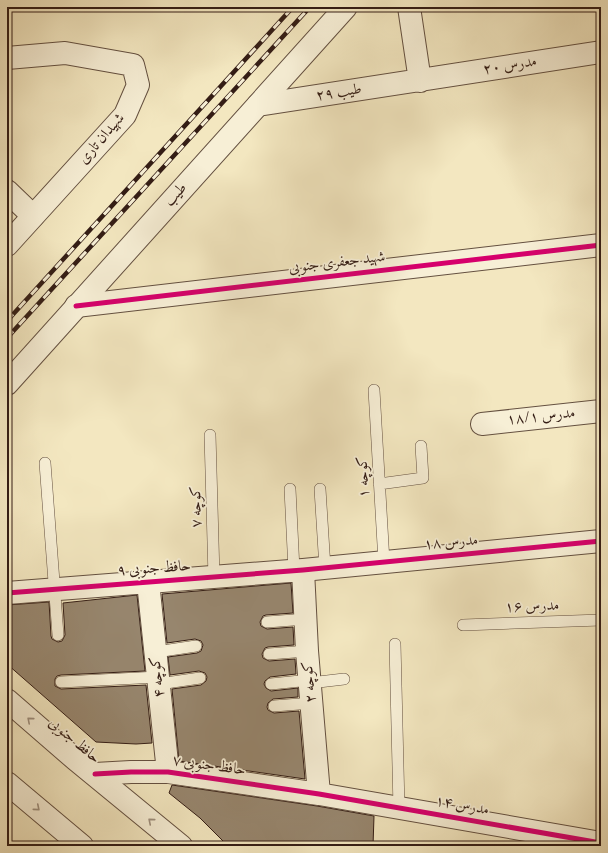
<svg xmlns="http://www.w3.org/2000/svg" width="608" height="853" font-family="Vollkorn,Amiri,serif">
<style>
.building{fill:#97866e;stroke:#341d15}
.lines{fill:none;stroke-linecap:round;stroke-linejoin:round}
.service-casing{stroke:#645040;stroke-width:12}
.minor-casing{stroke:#645040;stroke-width:24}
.tertiary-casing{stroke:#645040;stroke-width:24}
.service{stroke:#f7efd6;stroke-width:11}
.minor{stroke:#f7efd6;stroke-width:22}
.tertiary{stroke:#f7efd6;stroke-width:22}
.rail-casing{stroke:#341d15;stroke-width:4.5}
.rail{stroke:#f7efd6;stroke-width:3;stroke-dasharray:9;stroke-linecap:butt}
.cycleway-casing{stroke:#f7efd6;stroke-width:8}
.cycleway{stroke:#d6006c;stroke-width:5}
.oneway{stroke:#9f907f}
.labels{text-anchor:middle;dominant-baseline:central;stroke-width:3.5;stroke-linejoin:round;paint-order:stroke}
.street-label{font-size:15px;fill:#341d15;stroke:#f7efd6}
</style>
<rect width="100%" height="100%" fill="#f3e7c0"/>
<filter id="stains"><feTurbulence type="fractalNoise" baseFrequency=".005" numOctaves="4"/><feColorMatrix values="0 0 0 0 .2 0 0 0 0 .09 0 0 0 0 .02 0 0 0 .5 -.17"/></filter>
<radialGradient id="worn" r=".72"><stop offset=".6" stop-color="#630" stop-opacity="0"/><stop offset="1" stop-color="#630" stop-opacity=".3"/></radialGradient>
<path class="building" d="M291 583 293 613 266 615 263 616 260 622 261 626 267 629 293 627 294 645 268 647 265 648 262 654 263 658 269 661 295 659 296 674 270 677 265 681 264 684 266 688 271 691 298 688V697L273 699 268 703 267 707 268 710 274 713 299 711 305 779 179 761 172 689 201 685 206 681 207 677 205 673 199 671 170 675 168 657 197 653 201 651 203 645 201 641 195 639 167 643 162 594Z
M137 595 145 671 61 675 57 676 55 679V686L61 689 146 685 152 743 136 744 96 742 7 664V605L49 602 51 636 52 639 58 642 62 641 65 635 63 603Z
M172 785 317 806 374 816 373 846H228L200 818 169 793Z"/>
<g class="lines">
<defs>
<path id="service" d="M374 390 384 562
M210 435 214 577
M45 463 58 635
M379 484 423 478 421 446
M290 489 294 570
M320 489 325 568
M267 622 306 619
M463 625 601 620
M395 644 399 808
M156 652 196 646
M269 654 307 651
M61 682 158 677
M310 683 344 679
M159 684 200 678
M271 684 310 680
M274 706 312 703"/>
<path id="minor" d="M409 7 420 81
M258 105 601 52
M7 191 33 216
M76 306 601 245
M482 424 601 411
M303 570 307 651 319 794
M148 582 168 772
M7 593 303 570 601 541
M95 774 131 772H168L319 794 601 843"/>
<path id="tertiary" d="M7 58 65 53 133 65 138 85 125 115 7 245
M7 384 346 7
M7 700 75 759 181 846
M7 783 82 846"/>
</defs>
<use href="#service" class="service-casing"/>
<use href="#minor" class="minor-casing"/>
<use href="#tertiary" class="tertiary-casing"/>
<use href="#service" class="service"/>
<use href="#minor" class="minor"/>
<use href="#tertiary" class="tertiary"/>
<defs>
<path id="rail" d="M7 321 293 7
M7 338 310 7"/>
</defs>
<use href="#rail" class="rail-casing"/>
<use href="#rail" class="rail"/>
<defs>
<path id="cycleway" d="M76 306 601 245
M7 593 303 570 601 541
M95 774 131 772H168L319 794 601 843"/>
</defs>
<use href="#cycleway" class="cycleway-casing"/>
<use href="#cycleway" class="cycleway"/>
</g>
<defs><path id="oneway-chevron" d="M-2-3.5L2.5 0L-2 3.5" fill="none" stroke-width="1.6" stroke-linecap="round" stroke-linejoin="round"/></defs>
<g class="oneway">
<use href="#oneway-chevron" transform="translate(30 720) rotate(-139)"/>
<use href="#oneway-chevron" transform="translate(37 808) rotate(40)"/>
<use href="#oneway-chevron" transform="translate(151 821) rotate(-140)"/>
</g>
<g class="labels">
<g class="street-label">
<text transform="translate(510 66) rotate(-9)">مدرس ۲۰</text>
<text transform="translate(339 93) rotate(-9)">طیب ۲۹</text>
<text transform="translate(102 139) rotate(-49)">شهیدان تاری</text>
<text transform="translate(176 195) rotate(-48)">طیب</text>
<text transform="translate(337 263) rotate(-7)">شهید جعفری جنوبی</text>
<text transform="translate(541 417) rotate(-6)">مدرس ۱۸/۱</text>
<text transform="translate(364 477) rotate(-93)">کوچه ۱</text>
<text transform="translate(197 507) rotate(-91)">کوچه ۷</text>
<text transform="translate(451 543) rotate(-5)">مدرس ۱۸</text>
<text transform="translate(154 569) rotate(-4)">حافظ جنوبی ۹</text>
<text transform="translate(532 607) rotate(-2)">مدرس ۱۶</text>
<text transform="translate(158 677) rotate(-96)">کوچه ۴</text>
<text transform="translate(310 682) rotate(-95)">کوچه ۲</text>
<text transform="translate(74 741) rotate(40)">حافظ جنوبی</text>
<text transform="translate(209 766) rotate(8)">حافظ جنوبی ۷</text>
<text transform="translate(462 806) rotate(10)">مدرس ۱۴</text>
</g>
</g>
<rect width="608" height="853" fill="none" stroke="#f3e7c0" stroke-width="24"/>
<rect x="8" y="8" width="592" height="837" fill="none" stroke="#341d15" stroke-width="2"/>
<rect x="12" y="12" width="584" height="829" fill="none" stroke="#341d15"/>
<rect width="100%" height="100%" filter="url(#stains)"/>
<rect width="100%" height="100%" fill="url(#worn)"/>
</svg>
